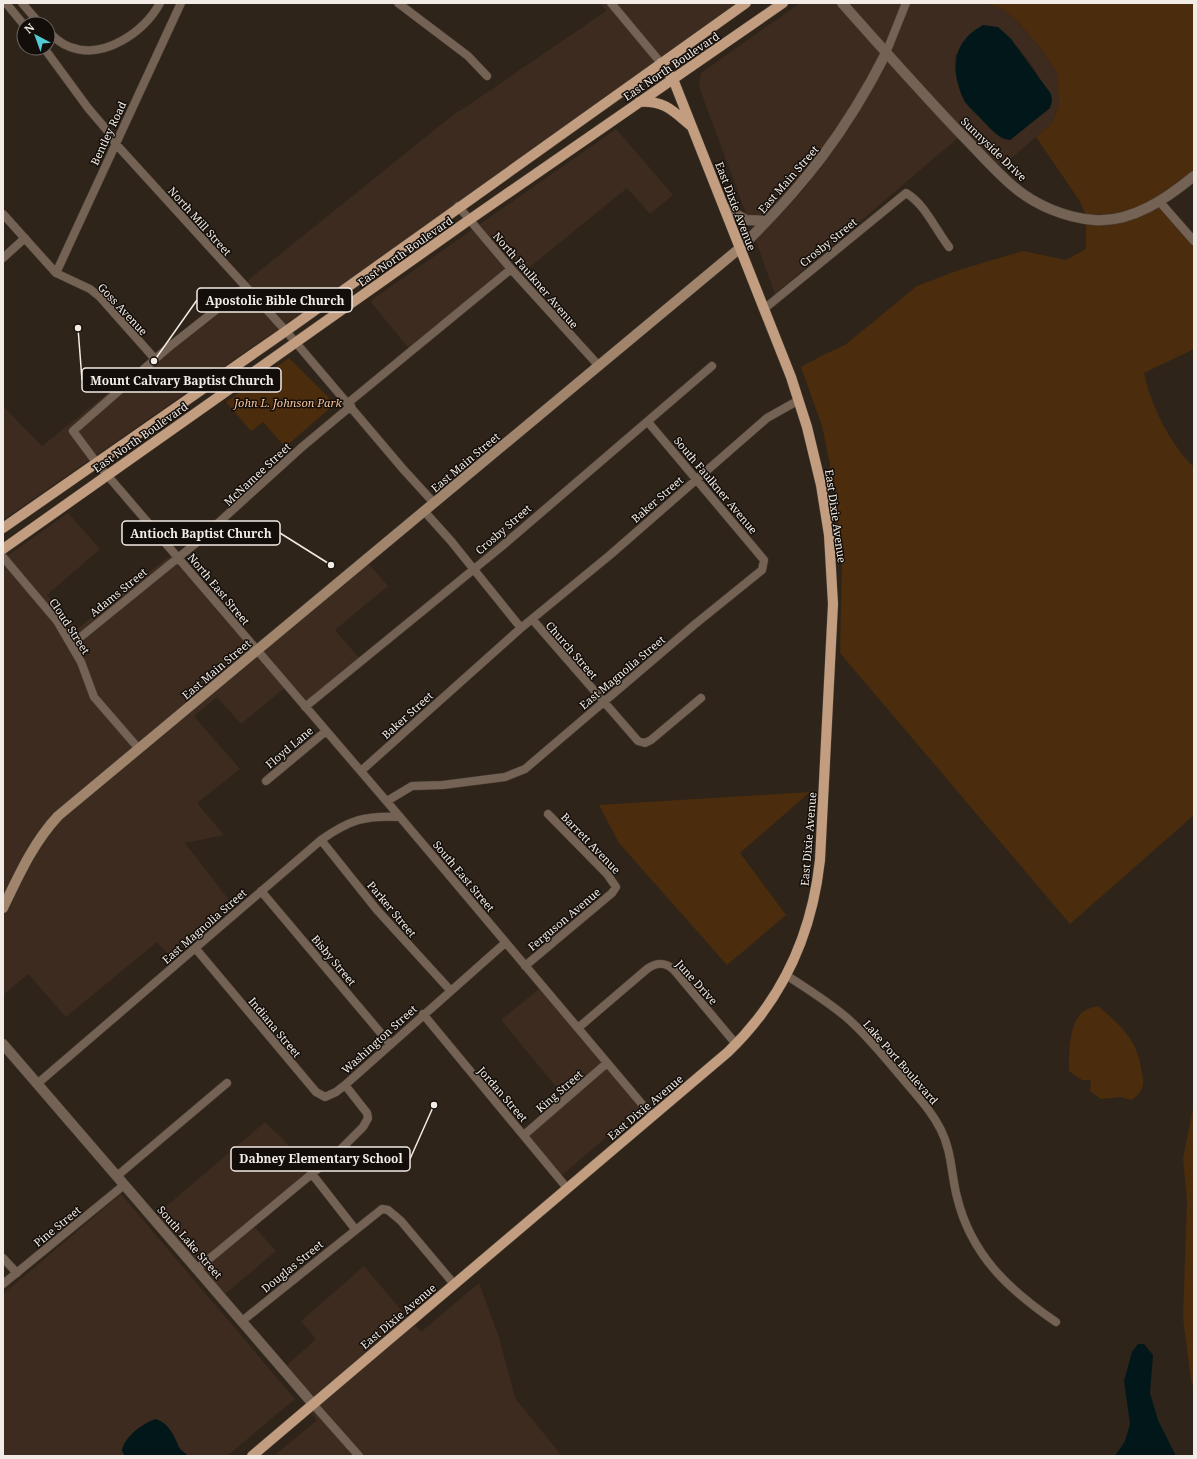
<svg xmlns="http://www.w3.org/2000/svg" width="1197" height="1459" font-family="'Noto Serif',serif">
<style>
.built{fill:#3c2b1e;fill-rule:evenodd}
.green{fill:#4b2c0d}
.water{fill:#021719}
.lines{fill:none;stroke-linecap:round;stroke-linejoin:round}
.minor-casing{stroke:#4a4036;stroke-width:9}
.tertiary-casing{stroke:#4a4036;stroke-width:11}
.secondary-casing{stroke:#4a4036;stroke-width:11}
.primary-casing{stroke:#4a4036;stroke-width:11}
.minor{stroke:#746254;stroke-width:8}
.tertiary{stroke:#746254;stroke-width:10}
.secondary{stroke:#a0846c;stroke-width:10}
.primary{stroke:#c29d7f;stroke-width:10}
.labels{text-anchor:middle;dominant-baseline:central;stroke-width:3;stroke-linejoin:round;paint-order:stroke}
.street-label{font-size:11px;fill:#f3ebe5;stroke:#130e0a}
.park-label{font-size:11px;font-style:italic;fill:#f7c399;stroke:#130e0a}
.leader{fill:none;stroke:#f3ebe5;stroke-width:1.5}
.callout-dot{fill:#f3ebe5;stroke:#130e0a;stroke-width:1.5}
.callout{fill:#130e0a;stroke:#f3ebe5;stroke-width:1.5}
.callout-label{font-size:12px;text-anchor:middle;font-weight:bold;fill:#f3ebe5}
</style>
<rect width="100%" height="100%" fill="#2f241a"/>
<path class="built" d="M600 3H739L353 277 3 520V406L42 446 458 111H460L606 11Z
M800 3H837L881 53 852 107 817 158 765 217 747 216 699 87 701 73Z
M847 3H985L1004 10 1018 22 1038 45 1057 72 1059 104 1052 123 1000 168 907 72ZM998 27 1011 39 1032 65 1038 76 1050 108 1010 140 1002 139 995 133 966 103 956 76 955 55Z
M887 60 959 137 775 294 755 239 769 225H772V223L803 190 824 163 859 112Z
M616 129 673 195 650 214 627 188 519 276 508 265 410 350 370 301Z
M68 513 100 549 47 595 77 629 171 555 254 647 56 813 41 829 29 847 3 898V559Z
M368 563 388 586 335 630 360 659 304 706 287 686 241 724 217 697 194 716 240 769 197 803 224 835 185 843 229 900 169 955 157 942 66 1017 28 974 3 995V917L36 852 47 835 61 819Z
M539 989 642 1107 562 1175 526 1134 565 1098 501 1020Z
M265 1122 282 1138 312 1171 250 1222 276 1251 224 1295 156 1215Z
M121 1194 295 1399 227 1456H3V1294Z
M364 1266 408 1318 313 1399 286 1366 316 1339 301 1321Z
M479 1283 499 1337 515 1398 562 1456H274L317 1420 310 1412 414 1324 421 1332Z"/>
<path class="green" d="M985 3H1194V171C1157 200 1135 216 1086 215L1079 200 1036 137 1052 123 1059 104 1057 72 1038 45 1018 22 1004 10Z
M1164 203 1194 240V349L1144 373C1150 404 1171 446 1194 467V815L1070 924 840 653 842 561 834 484 822 426 801 367 823 355 845 345 917 286 959 270 1023 251 1066 260 1086 249V223Z
M289 358 335 404 285 447 263 422 251 431 226 402Z
M810 792 740 853 786 915 727 965 619 843 599 805Z
M1098 1006C1119 1024 1137 1039 1141 1068 1144 1084 1146 1088 1132 1100L1121 1097 1101 1099 1090 1091 1091 1080H1082L1069 1071C1069 1055 1068 1019 1086 1010 1089 1008 1094 1007 1098 1006Z
M1194 1104V1390L1191 1380 1183 1318 1187 1201 1183 1159Z"/>
<path class="water" d="M983 25 998 27 1011 39 1051 94 1052 101 1050 108 1010 140C998 138 992 130 983 121 978 115 971 110 966 103 962 98 960 90 958 84 951 58 959 38 983 25Z
M1138 1344H1144L1153 1355 1150 1393 1158 1420 1176 1456H1115L1125 1441 1130 1424 1124 1381 1132 1352Z
M156 1419C169 1423 174 1436 179 1447 181 1451 186 1453 188 1456H125L122 1451C123 1438 144 1422 156 1419Z"/>
<g class="lines">
<defs>
<path id="minor" d="M6 3 24 25
M22 3 40 24
M398 3 468 56 487 76
M611 3 661 63
M48 31C55 38 61 44 70 47 104 60 144 32 160 3
M44 48 88 108 111 135 115 143 286 331 403 469 434 503
M886 53 906 3
M1159 201 1194 241
M458 206 511 269 599 366
M3 214 56 273 90 289 100 297 155 359
M3 258 25 238
M56 273 181 3
M245 287 169 347 73 431 96 462 400 817 652 1116
M764 309 906 193C925 204 935 229 949 247
M348 403 511 269
M424 511 451 541 521 628
M3 557 57 621 81 662 94 697 139 749
M532 619 638 741 645 743 651 740 701 698
M72 644 195 544 302 447 351 406
M305 707 501 547 712 366
M361 771 521 628 610 555 767 418 799 400
M266 781 326 731
M387 801 412 786 443 785 505 777 525 769 694 625 762 570 764 560 648 422
M321 840 377 910 450 990
M261 891 390 1044
M196 949 316 1092 325 1097 336 1092 345 1085 505 943
M525 966 612 893 616 887 607 874 548 814
M786 975C806 988 827 1001 846 1017 867 1035 885 1058 903 1079 917 1096 931 1110 941 1130 952 1152 951 1174 957 1197 971 1255 1009 1290 1056 1322
M423 1014 567 1188
M578 1028 647 969C657 962 665 962 674 970L736 1044
M37 1084 321 840C349 820 365 815 400 817
M524 1135 607 1063
M312 1174 355 1229
M117 1176 227 1083
M3 1258 17 1273
M197 1269 337 1153 363 1127 368 1118 367 1113 345 1085
M3 1284 124 1185
M242 1321 382 1209 388 1210 401 1221 454 1284
M313 1404 359 1456"/>
<path id="tertiary" d="M842 3C881 47 920 91 960 133 978 151 995 171 1014 187 1035 205 1066 218 1094 220 1131 223 1166 199 1194 176
M724 207 746 220 767 221
M740 248C803 187 846 132 886 53
M3 1044 313 1404"/>
<path id="secondary" d="M3 908C19 875 33 843 58 816L740 248"/>
<path id="primary" d="M639 102C664 100 673 111 691 126
M3 528 286 331 746 3
M3 549 469 220 783 3
M252 1456 728 1052C782 1000 812 934 820 860L833 604 829 535 821 485 807 427 791 377 673 79 661 63"/>
</defs>
<use href="#minor" class="minor-casing"/>
<use href="#tertiary" class="tertiary-casing"/>
<use href="#secondary" class="secondary-casing"/>
<use href="#primary" class="primary-casing"/>
<use href="#minor" class="minor"/>
<use href="#tertiary" class="tertiary"/>
<use href="#secondary" class="secondary"/>
<use href="#primary" class="primary"/>
</g>
<g class="labels">
<g class="street-label">
<text transform="translate(671 66) rotate(-34)">East North Boulevard</text>
<text transform="translate(108 133) rotate(-65)">Bentley Road</text>
<text transform="translate(994 149) rotate(44)">Sunnyside Drive</text>
<text transform="translate(788 179) rotate(-49)">East Main Street</text>
<text transform="translate(736 206) rotate(69)">East Dixie Avenue</text>
<text transform="translate(200 221) rotate(48)">North Mill Street</text>
<text transform="translate(828 242) rotate(-39)">Crosby Street</text>
<text transform="translate(405 251) rotate(-35)">East North Boulevard</text>
<text transform="translate(536 280) rotate(49)">North Faulkner Avenue</text>
<text transform="translate(123 309) rotate(47)">Goss Avenue</text>
<text transform="translate(140 437) rotate(-35)">East North Boulevard</text>
<text transform="translate(465 462) rotate(-40)">East Main Street</text>
<text transform="translate(257 474) rotate(-43)">McNamee Street</text>
<text transform="translate(716 485) rotate(50)">South Faulkner Avenue</text>
<text transform="translate(657 499) rotate(-41)">Baker Street</text>
<text transform="translate(836 516) rotate(82)">East Dixie Avenue</text>
<text transform="translate(503 529) rotate(-41)">Crosby Street</text>
<text transform="translate(219 589) rotate(50)">North East Street</text>
<text transform="translate(118 592) rotate(-39)">Adams Street</text>
<text transform="translate(70 626) rotate(57)">Cloud Street</text>
<text transform="translate(572 650) rotate(49)">Church Street</text>
<text transform="translate(216 669) rotate(-40)">East Main Street</text>
<text transform="translate(622 672) rotate(-40)">East Magnolia Street</text>
<text transform="translate(407 715) rotate(-42)">Baker Street</text>
<text transform="translate(289 747) rotate(-40)">Floyd Lane</text>
<text transform="translate(808 839) rotate(-85)">East Dixie Avenue</text>
<text transform="translate(591 843) rotate(46)">Barrett Avenue</text>
<text transform="translate(464 876) rotate(50)">South East Street</text>
<text transform="translate(392 909) rotate(50)">Parker Street</text>
<text transform="translate(564 919) rotate(-40)">Ferguson Avenue</text>
<text transform="translate(204 926) rotate(-41)">East Magnolia Street</text>
<text transform="translate(334 960) rotate(50)">Bisby Street</text>
<text transform="translate(697 982) rotate(48)">June Drive</text>
<text transform="translate(275 1027) rotate(50)">Indiana Street</text>
<text transform="translate(379 1039) rotate(-42)">Washington Street</text>
<text transform="translate(901 1062) rotate(49)">Lake Port Boulevard</text>
<text transform="translate(559 1091) rotate(-41)">King Street</text>
<text transform="translate(503 1094) rotate(49)">Jordan Street</text>
<text transform="translate(645 1107) rotate(-40)">East Dixie Avenue</text>
<text transform="translate(57 1226) rotate(-39)">Pine Street</text>
<text transform="translate(190 1242) rotate(49)">South Lake Street</text>
<text transform="translate(292 1266) rotate(-39)">Douglas Street</text>
<text transform="translate(398 1316) rotate(-40)">East Dixie Avenue</text>
</g>
<g class="park-label">
<text x="288" y="402">John L. Johnson Park</text>
</g>
</g>
<path class="leader" d="M154 361L197 300M78 328L82 380M331 565L280 533M434 1105L410 1159"/>
<g class="callout-dot">
<circle cx="154" cy="361" r="4"/>
<circle cx="78" cy="328" r="4"/>
<circle cx="331" cy="565" r="4"/>
<circle cx="434" cy="1105" r="4"/>
</g>
<g class="callout">
<rect x="197" y="288" width="155" height="24" rx="4"/>
<rect x="82" y="368" width="199" height="24" rx="4"/>
<rect x="122" y="521" width="158" height="24" rx="4"/>
<rect x="231" y="1147" width="179" height="24" rx="4"/>
</g>
<g class="callout-label">
<text x="275" y="305">Apostolic Bible Church</text>
<text x="182" y="385">Mount Calvary Baptist Church</text>
<text x="201" y="538">Antioch Baptist Church</text>
<text x="321" y="1163">Dabney Elementary School</text>
</g>
<rect width="1197" height="1459" fill="none" stroke="#f3ebe5" stroke-width="8"/>
<g transform="translate(36 36) rotate(319)"><circle r="19" fill="#130e0a" stroke="#6d6662"/>
<path d="M0-3L7 15L0 10L-7 15Z" fill="#51ccd4"/>
<text y="-6" font-size="11" font-weight="bold" text-anchor="middle" fill="#f3ebe5">N</text>
</g>
</svg>
